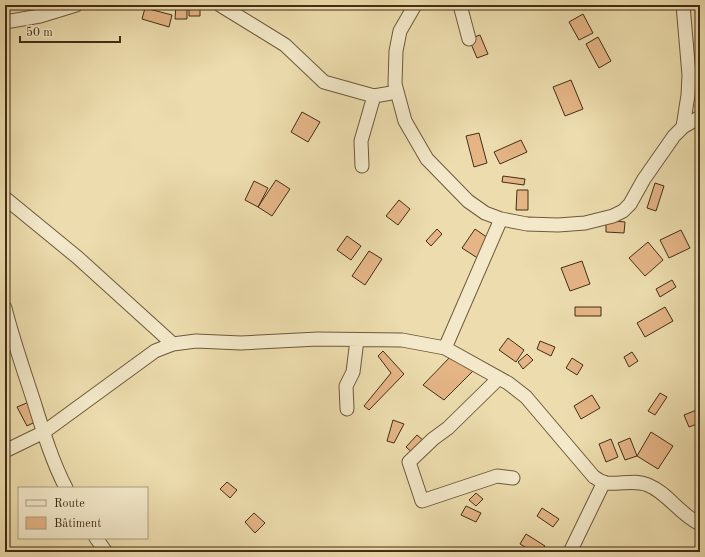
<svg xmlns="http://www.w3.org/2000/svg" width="705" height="557" font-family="'Old Standard TT',serif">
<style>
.building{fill:#e5b586;stroke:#422d15}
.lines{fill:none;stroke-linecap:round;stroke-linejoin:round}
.street-casing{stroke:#6d593b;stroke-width:15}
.street{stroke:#f3e9ca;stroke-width:13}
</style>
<rect width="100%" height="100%" fill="#edddae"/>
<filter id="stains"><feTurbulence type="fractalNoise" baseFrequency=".005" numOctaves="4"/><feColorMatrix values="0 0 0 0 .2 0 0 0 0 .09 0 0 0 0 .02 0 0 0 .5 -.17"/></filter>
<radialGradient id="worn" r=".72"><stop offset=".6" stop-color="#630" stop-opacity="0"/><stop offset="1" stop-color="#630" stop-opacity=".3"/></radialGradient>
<path class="building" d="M176 5H187V19H175Z
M189 5H200V16H189Z
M145 8 172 15 169 27 142 19Z
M583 14 593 33 579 40 569 22Z
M480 35 488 54 477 58 469 39Z
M598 37 611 61 599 68 586 44Z
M571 80 583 109 565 116 553 87Z
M302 112 320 122 308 142 291 132Z
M479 133 487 163 474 167 466 136Z
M521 140 527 152 500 164 494 152Z
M503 176 525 179 524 185 502 182Z
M276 180 290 189 272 216 258 207Z
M254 181 268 188 258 207 245 200Z
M655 183 664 186 656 211 647 208Z
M517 190H528V210H516Z
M399 200 410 209 398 225 386 216Z
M606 220 625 222 624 233 606 232Z
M437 229 442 234 431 246 426 241Z
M475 229 491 240 479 259 462 248Z
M681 230 690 248 669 258 660 240Z
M347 236 361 246 351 260 337 250Z
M648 242 663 260 645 276 629 258Z
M369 251 382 259 365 285 352 276Z
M582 261 590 284 570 291 561 268Z
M672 280 676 287 660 297 656 289Z
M575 307H601V316H575Z
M665 307 673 321 645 337 637 323Z
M508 338 524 350 516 362 499 350Z
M540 341 555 347 551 356 537 349Z
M383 351 404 374 369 410 364 406 391 373 378 356Z
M632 352 638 361 629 367 624 357Z
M453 354 473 371 444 400 423 385Z
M527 354 533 360 523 369 518 362Z
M572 358 583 365 577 375 566 368Z
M660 393 667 397 655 415 648 411Z
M592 395 600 408 581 419 574 406Z
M29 402 39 420 27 426 17 407Z
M699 409 700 423 689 427 684 415Z
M393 420 404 424 394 443 387 441Z
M651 432 673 446 658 469 637 456Z
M417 435 424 441 413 453 406 447Z
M630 438 637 456 625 460 618 443Z
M611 439 618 457 606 462 599 444Z
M227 482 237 490 230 498 220 489Z
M476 493 483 499 476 506 469 500Z
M466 506 481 513 476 522 461 515Z
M542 508 559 519 553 527 537 516Z
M254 513 265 523 255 533 245 522Z
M526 534 545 546 541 552H533L520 544Z"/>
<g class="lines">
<defs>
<path id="street" d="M220 5 285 45 324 82 374 96 397 92
M415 5 400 31 396 51 395 84 405 121 427 159 468 201 485 213 501 219 527 224 558 225 585 223 613 216 623 211 630 204 644 179 674 136 683 127 700 117
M460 5 469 39
M5 22 40 16 76 5
M683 127 688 95 689 75 683 5
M362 166 361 141 374 96
M5 198 77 257 173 344
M5 308C13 340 24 371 34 402 43 431 52 461 66 488
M445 348 501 219
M499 378 448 428 433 439 409 462 422 501 497 476 513 478
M347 409 346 386 353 372 357 340
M5 451 44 432 155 351 173 344 196 341 241 343 318 339 402 340 445 348 508 383 526 397 594 477C598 479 601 482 605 483 620 485 634 479 648 485 668 493 680 515 700 524
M96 538 106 552
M570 552 604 482"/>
</defs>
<use href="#street" class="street-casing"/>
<use href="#street" class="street"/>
</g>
<rect width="705" height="557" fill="none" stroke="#edddae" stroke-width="20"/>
<rect x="6" y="6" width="693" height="545" fill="none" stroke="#422d15" stroke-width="2"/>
<rect x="10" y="10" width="685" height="537" fill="none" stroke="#422d15"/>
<rect x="18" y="487" width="130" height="52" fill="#f3e9ca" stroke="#ac9e82"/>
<rect x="26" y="500" width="20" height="6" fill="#f3e9ca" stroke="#ac9e82"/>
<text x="54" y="507" font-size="12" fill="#422d15">Route</text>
<rect x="26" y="517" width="20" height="12" fill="#e5b586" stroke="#ac9e82"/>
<text x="54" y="527" font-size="12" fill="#422d15">Bâtiment</text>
<path d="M20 36v6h100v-6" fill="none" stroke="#422d15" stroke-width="2"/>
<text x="26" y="36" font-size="12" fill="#422d15" stroke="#f3e9ca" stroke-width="3" paint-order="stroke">50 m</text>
<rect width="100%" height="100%" filter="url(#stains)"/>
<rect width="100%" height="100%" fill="url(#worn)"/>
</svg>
